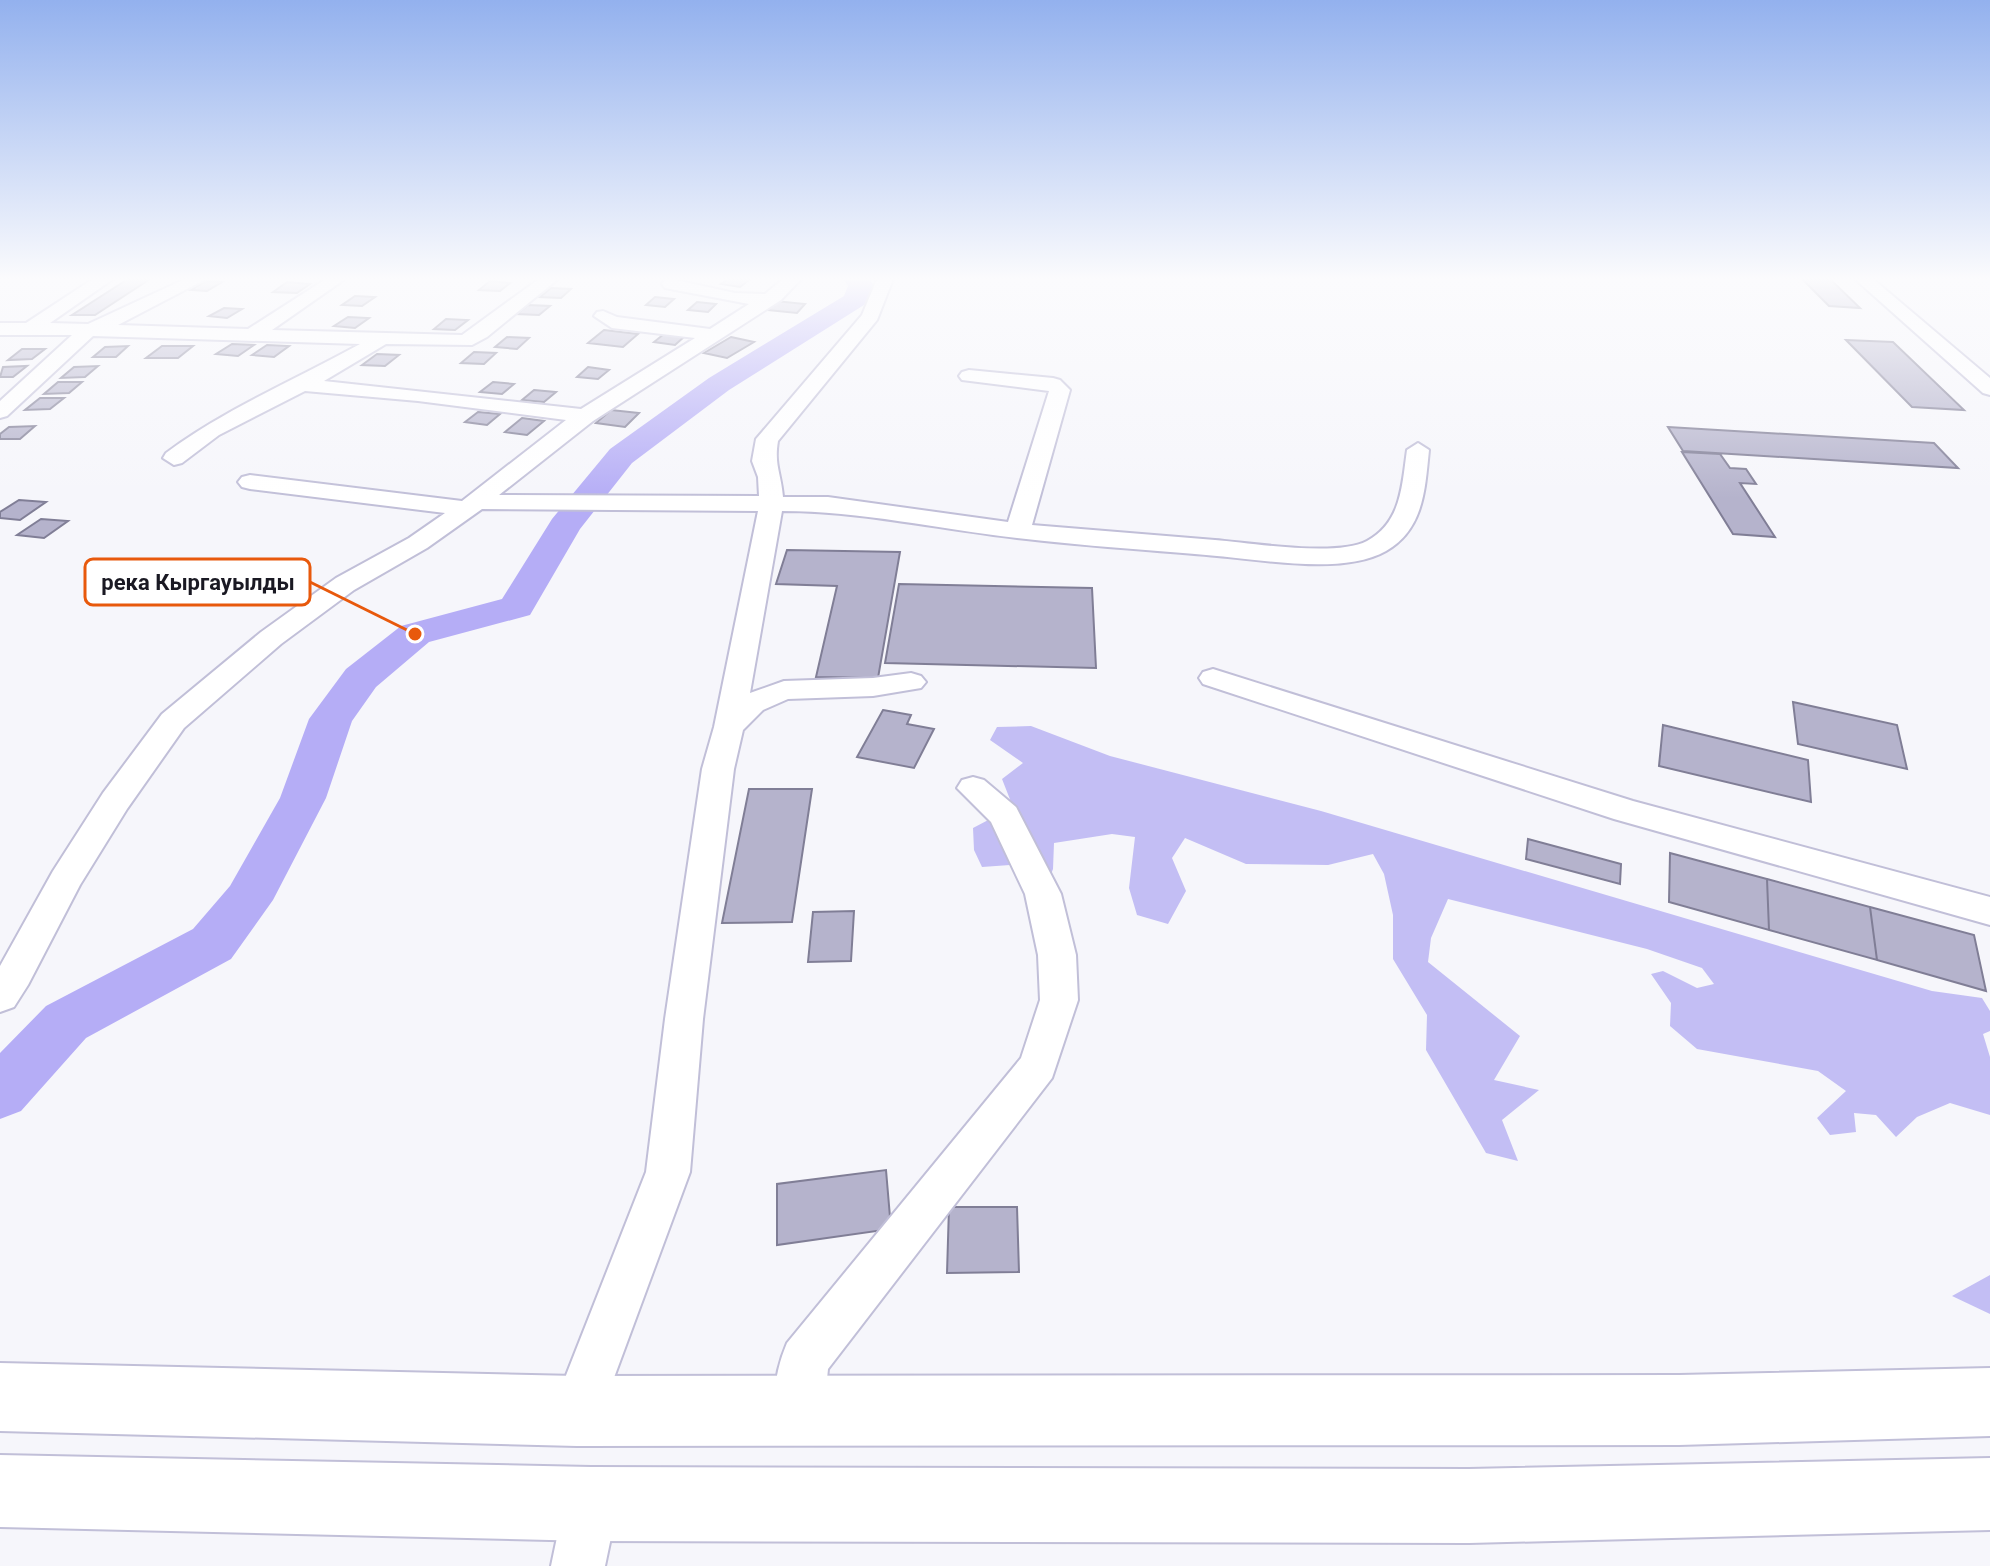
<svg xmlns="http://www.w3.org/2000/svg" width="1990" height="1566" font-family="Roboto,sans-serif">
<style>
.green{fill:#c3bef4}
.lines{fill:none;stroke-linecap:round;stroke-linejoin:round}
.river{fill:#b5adf6;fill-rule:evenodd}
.building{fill:#b5b3cc;stroke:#807e96;stroke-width:2}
.minor-casing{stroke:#c1bfd8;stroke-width:4}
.highway-casing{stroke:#c1bfd8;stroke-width:4}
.minor{fill:#fff;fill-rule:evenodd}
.highway{fill:#fff;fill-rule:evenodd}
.leader{fill:none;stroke:#e8590c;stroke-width:3}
.callout-dot{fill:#e8590c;stroke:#fff;stroke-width:3}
.callout{fill:#fff;stroke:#e8590c;stroke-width:3}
.callout-label{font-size:22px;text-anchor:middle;font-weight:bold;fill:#1a1923}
</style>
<rect width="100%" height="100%" fill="#f6f6fb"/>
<path class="green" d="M1031 726 1110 756 1321 811 1932 991 1982 998 1990 1011V1031L1983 1034 1990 1057V1115L1950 1103 1917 1117 1896 1137 1876 1115 1854 1113 1856 1132 1830 1135 1817 1118 1846 1091 1818 1071 1697 1049 1670 1026 1671 1003 1651 974 1663 971 1697 988 1714 984 1702 968 1647 949 1448 899 1431 938 1428 962 1520 1036 1494 1080 1539 1090 1502 1120 1518 1161 1486 1153 1426 1050 1427 1015 1393 959V915L1384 874 1373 854 1328 865 1246 864 1185 838 1172 858 1186 891 1168 924 1137 915 1129 888 1135 837 1112 834 1054 843 1053 869 1048 882 1010 865 982 867 974 850 973 828 1013 807 1002 779 1023 763 990 740 997 727Z
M1990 1275V1314L1952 1296Z"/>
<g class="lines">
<path class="river" d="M843 279 870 280 874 285 864 305 729 390 632 463 580 529 530 615 429 642 376 687 352 721 326 798 273 900 231 959 86 1038 21 1111 0 1119V1053L46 1006 193 929 230 886 280 798 309 719 346 669 401 626 502 599 552 519 610 449 709 378 844 296 848 286Z"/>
</g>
<path class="building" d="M128 279H150L95 315H72Z
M728 279H739L749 280 740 287 721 284Z
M1802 279H1830L1860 308 1829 306Z
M206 281 222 282 207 291 191 290Z
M490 281 510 283 500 291 479 290Z
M287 282 310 284 297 293 273 292Z
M551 288 571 289 561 298 540 297Z
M355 296 375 297 362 306 342 305Z
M655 297 674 299 665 307 646 305Z
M775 301 805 304 797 313 767 310Z
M697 302 716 304 708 312 688 310Z
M528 305 550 306 539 315 517 314Z
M224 308 242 309 227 318 209 316Z
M348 317 369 318 355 328 334 326Z
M446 319 468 320 455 330 434 329Z
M604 330 638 334 623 347 588 343Z
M664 334 685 336 675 345 654 342Z
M507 337 529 338 517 349 495 347Z
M731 337 754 342 727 358 704 353Z
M1846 340 1893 342 1964 410 1912 407Z
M232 344 254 345 238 356 216 354Z
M267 345 289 346 274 357 252 355Z
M128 346 116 357H93L105 347Z
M162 346H193L178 358H146Z
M22 349H45L32 359 8 360Z
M474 352 496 353 484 364 461 363Z
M377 354 399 355 385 366 362 365Z
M27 366 13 377H0L3 367Z
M98 366 85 377 61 378 74 367Z
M588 367 609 370 598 379 577 377Z
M58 382H82L69 393 44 394Z
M493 382 514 384 502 394 480 392Z
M534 390 556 392 544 402 522 400Z
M40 398H64L50 409 25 410Z
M611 410 639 413 625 427 596 423Z
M478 412 500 414 487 425 465 422Z
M522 418 544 421 527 435 505 432Z
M35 426 20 439H0V434L9 427Z
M1668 427 1934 443 1958 468 1683 451Z
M1682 452 1720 454 1730 468 1746 469 1756 484 1740 483 1775 537 1733 534Z
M19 500 46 502 20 520 0 518V512Z
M41 519 68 521 44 538 17 535Z
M787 550 900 552 878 678 816 677 837 586 776 584Z
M899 584 1092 588 1096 668 885 663Z
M1793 702 1897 725 1907 769 1798 744Z
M883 710 911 715 907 724 934 729 914 768 857 757Z
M1663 725 1808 760 1811 802 1659 766Z
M749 789H812L792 922 722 923Z
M1528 839 1621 864 1620 884 1526 859Z
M1670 853 1767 879 1769 930 1669 902Z
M1767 879 1870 907 1877 960 1769 930Z
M1870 907 1974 935 1986 991 1877 960Z
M854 911 851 961 808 962 813 912Z
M886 1170 891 1229 777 1245V1184Z
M949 1207H1017L1019 1272 947 1273Z"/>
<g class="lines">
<defs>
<path id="minor" d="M93 279H113L50 323 88 324 185 279H206L118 325 248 329 326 279H345L272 330 462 335 539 279H558L487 337 472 345 386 344 324 381 581 409 695 338 612 328 594 316 597 312 603 311 617 317 710 329 749 304 665 288 662 284 665 280 671 279 735 293 765 294 783 279H801L781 300 593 421 499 495 759 496 758 477 752 461 756 439 862 315 877 279H893L877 320 778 441C774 465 781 473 783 497H828L1008 522 1049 391 962 380 959 376 962 372 969 370 1053 378 1060 380 1070 390 1032 525C1093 530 1154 535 1215 540 1251 543 1337 557 1367 541 1402 522 1402 484 1407 450L1418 443 1429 450C1425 489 1424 529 1386 551 1344 575 1264 560 1217 556 1151 550 1084 546 1017 538 938 529 861 511 782 511L750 693 784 681 873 678 911 673 921 676 926 682 921 688 873 696 788 699 763 710 743 730 734 769 703 1019 690 1172 595 1429 577 1436 559 1429 552 1411 646 1172 665 1019 702 769 714 727 758 511 482 509 427 548 354 590 281 644 184 728 127 809 80 885 28 985 14 1007 0 1012V966L53 871 103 793 162 714 261 632 336 578 409 538 445 513 250 489 242 487 238 482 242 477 250 475 462 501 566 420 418 401 305 391 219 435 182 463 174 465 163 458 166 453C225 409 295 380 360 344L93 336 7 416 0 418V401L72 335H0V323H26Z
M1855 279H1873L1990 378V395L1983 393Z
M1213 669 1633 801 1990 897V925L1614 819 1203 684 1199 678 1203 672Z
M973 777 984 780 1016 807 1061 894 1076 955 1078 1000 1052 1078 828 1369 824 1409 817 1427 799 1434 781 1427C770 1400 776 1369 787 1343L1021 1058 1040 1000 1038 955 1025 894 991 822 957 788 962 780Z
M591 1477 610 1485 618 1504 605 1566H551L564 1504 572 1485Z"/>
<path id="highway" d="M0 1363 577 1376 1679 1375 1990 1368V1436L1679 1445 577 1446 0 1431Z
M0 1455 591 1467 1469 1469 1990 1458V1530L1469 1543 591 1541 0 1527Z"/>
</defs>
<use href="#minor" class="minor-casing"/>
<use href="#highway" class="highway-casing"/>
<use href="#minor" class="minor"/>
<use href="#highway" class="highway"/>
</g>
<linearGradient id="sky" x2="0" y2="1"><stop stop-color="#93b1ee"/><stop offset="0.56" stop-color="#fbfbfd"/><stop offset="1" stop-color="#fbfbfd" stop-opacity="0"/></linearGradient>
<rect width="1990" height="498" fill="url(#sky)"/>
<path class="leader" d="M415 634L310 582"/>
<circle class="callout-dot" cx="415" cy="634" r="8"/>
<rect class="callout" x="85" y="559" width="225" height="46" rx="8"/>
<g class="callout-label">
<text x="198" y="590">река Кыргауылды</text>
</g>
</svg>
